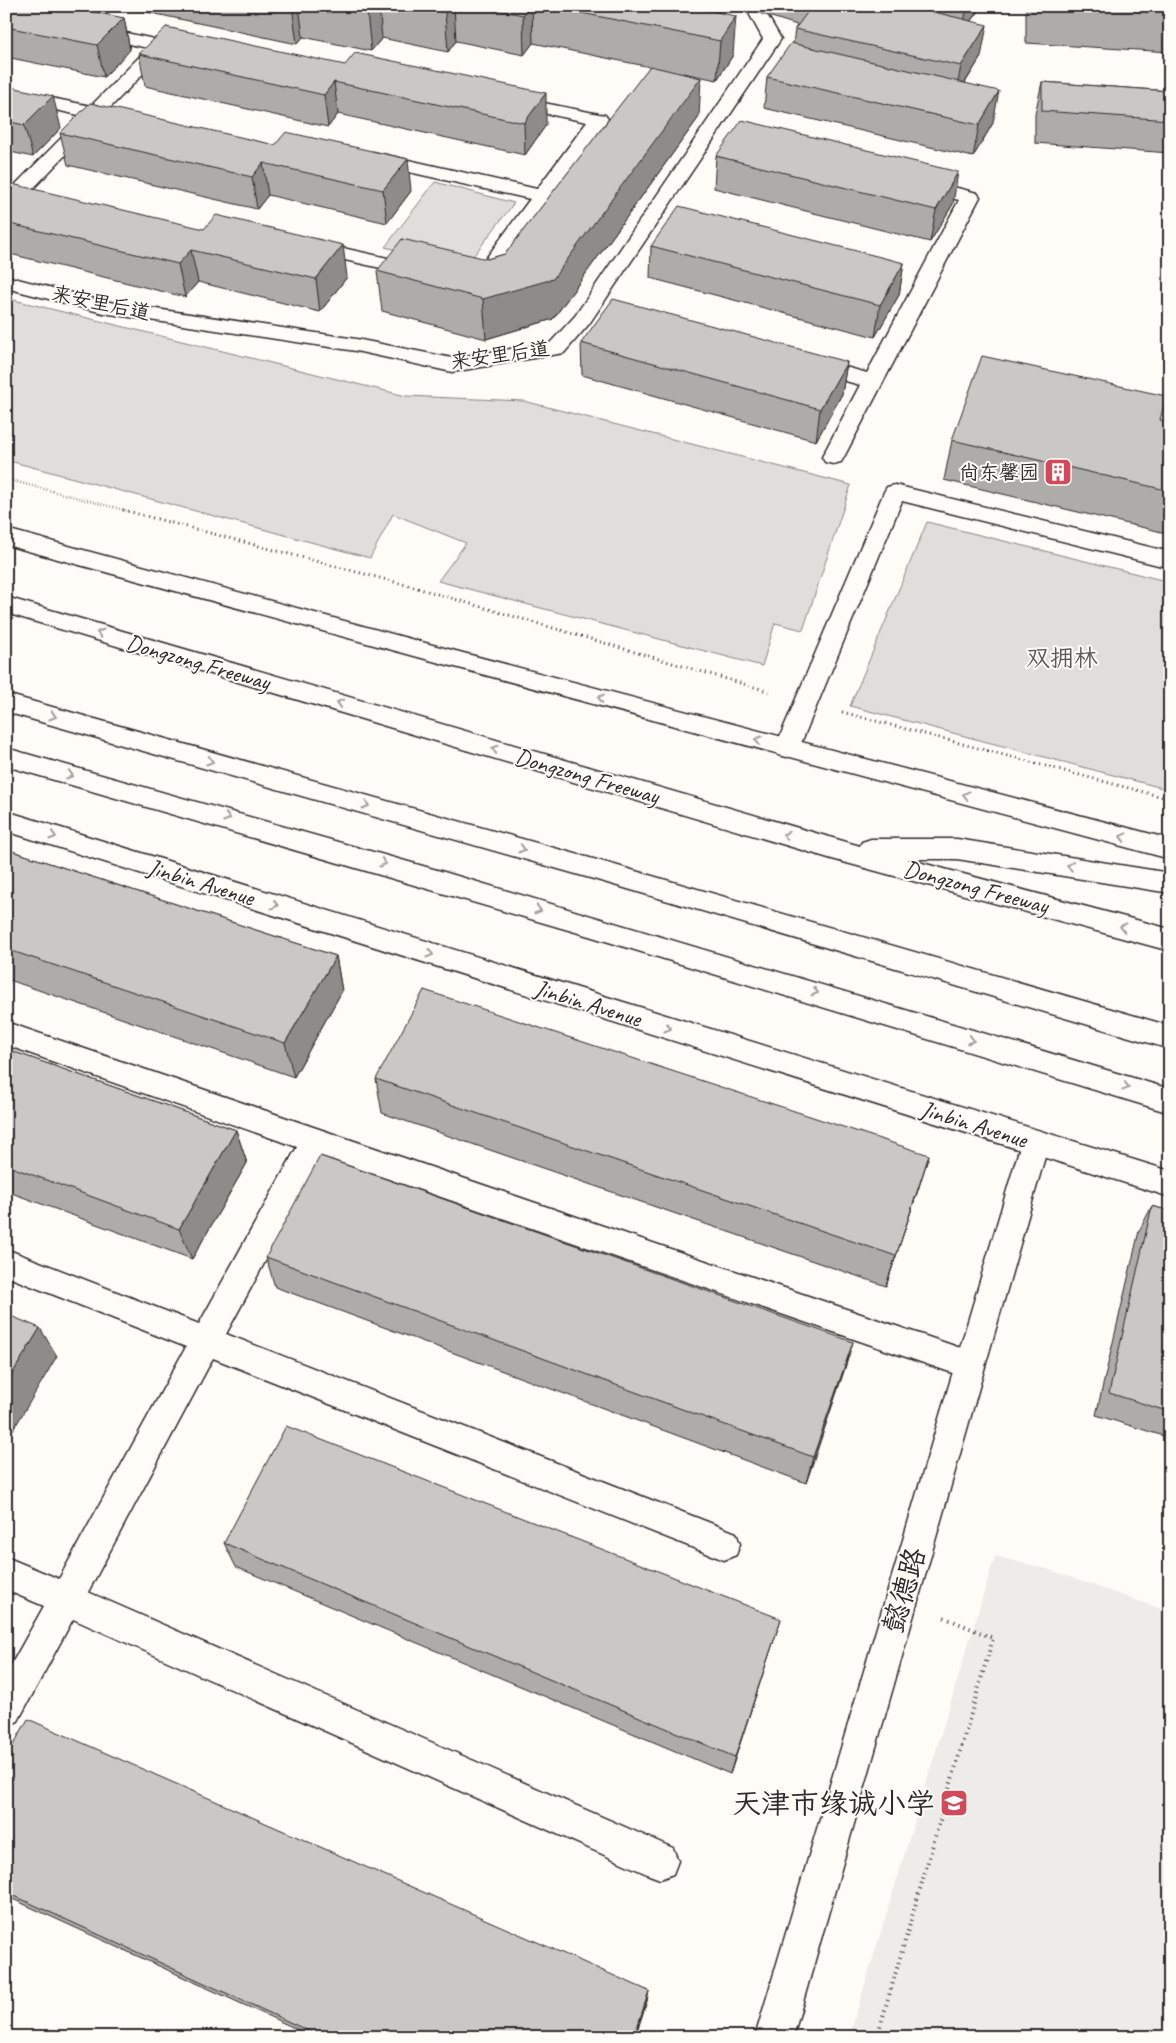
<svg xmlns="http://www.w3.org/2000/svg" width="1176" height="2043" font-family="Caveat,'LXGW WenKai TC',sans-serif">
<style>
.built{fill:#edece8}
.green{fill:#dfdeda;stroke:#858482}
.lines{fill:none;stroke-linecap:round;stroke-linejoin:round}
.minor-casing{stroke:#2b2b2b;stroke-width:3}
.tertiary-casing{stroke:#2b2b2b;stroke-width:3}
.secondary-casing{stroke:#2b2b2b;stroke-width:3}
.trunk-casing{stroke:#2b2b2b;stroke-width:3}
.path-far2{stroke:#2b2b2b;stroke-width:2.5;stroke-dasharray:0.5 2.5;stroke-linecap:butt}
.path-far1{stroke:#2b2b2b;stroke-width:3;stroke-dasharray:1 4;stroke-linecap:butt}
.path{stroke:#2b2b2b;stroke-width:4;stroke-dasharray:1 4.5;stroke-linecap:butt}
.minor{fill:#fdfcf7;fill-rule:evenodd}
.tertiary{fill:#fdfcf7;fill-rule:evenodd}
.secondary{fill:#fdfcf7;fill-rule:evenodd}
.trunk{fill:#fdfcf7;fill-rule:evenodd}
.wall{fill:#adaca9;stroke:#2b2b2b}
.shaded-wall{fill:#8d8c89;stroke:#2b2b2b}
.building{fill:#c9c8c4;stroke:#2b2b2b}
.oneway{stroke:#9e9e9b}
.labels{text-anchor:middle;dominant-baseline:central;stroke-width:4;stroke-linejoin:round;paint-order:stroke}
.far-street-label{font-size:20px;fill:#2b2b2b;stroke:#fdfcf7}
.far-poi-label{font-size:20px;fill:#2b2b2b;stroke:#fdfcf7;text-anchor:end}
.park-label{font-size:24px;fill:#585857;stroke:#fdfcf7}
.street-label{font-size:24px;fill:#2b2b2b;stroke:#fdfcf7}
.near-street-label{font-size:29px;fill:#2b2b2b;stroke:#fdfcf7}
.near-poi-label{font-size:29px;fill:#2b2b2b;stroke:#fdfcf7;text-anchor:end}
</style>
<rect width="100%" height="100%" fill="#fdfcf7"/>
<filter id="ink" filterUnits="userSpaceOnUse"><feTurbulence type="fractalNoise" baseFrequency=".02" numOctaves="2"/><feDisplacementMap in="SourceGraphic" scale="10" xChannelSelector="R" yChannelSelector="G"/><feConvolveMatrix kernelMatrix="1 2 1 2 8 2 1 2 1" color-interpolation-filters="sRGB"/></filter>
<g filter="url(#ink)">
<path class="built" d="M995 1556 1047 1569 1170 1612V2037H849Z"/>
<path class="green" d="M435 182 514 203 465 267 385 247Z
M6 298 406 396 524 401 851 485 803 630 775 623 762 666 438 581 466 543 393 514 370 558 6 460Z
M927 522 1170 582V790L850 706Z"/>
<g class="lines">
<defs>
<path id="minor" d="M94 6H112L94 26 186 46 192 47 195 51 192 55 186 56 164 52 108 110 126 114 129 118 126 122 120 123 100 119 24 198 17 200 10 198 7 194 10 190 83 116 6 99V89L91 106 148 48 75 33 72 29 75 25Z
M745 6H762L781 39 589 324 564 353 452 372 356 351 103 313 6 288V276L103 301 356 339 452 358 550 343 575 316 763 39Z
M509 96 599 114 605 115 608 119 485 287 478 289 466 286 463 282 466 278 473 276 530 199 373 164 366 162 364 158 366 154 373 152 537 189 587 122 503 105 500 101 503 97Z
M918 178 977 193 980 197 844 457 841 462 833 464 825 462 822 457 860 385 802 369 799 364 802 359 809 357 867 373 959 200 911 188 909 184 911 180Z
M307 240 428 267 431 271 428 275 421 277 300 250 297 246 300 242Z
M895 485 1170 552V568L902 501 799 748 796 755 787 757 778 755 775 748 884 492 887 487Z
M6 1022 981 1355 985 1365 981 1375 970 1379 322 1156 226 1334 736 1533 740 1544 736 1555 724 1560 213 1358 88 1592 673 1848 678 1861 673 1874 660 1879 647 1874 73 1619 18 1721 6 1726V1674L44 1606 6 1590V1557L59 1579 186 1347 6 1276V1249L199 1324 297 1147 6 1045Z"/>
<path id="tertiary" d="M1035 1131 1045 1134 1049 1143 793 2037H755L1021 1143 1025 1134Z"/>
<path id="secondary" d="M6 529 429 644 1170 839V859L429 660 6 545Z
M6 811 1170 1171V1197L6 831Z"/>
<path id="trunk" d="M6 597 860 846 862 842 871 839H957L1170 873V893L957 859H907L1170 929V951L832 859 6 613Z
M6 694 604 862 1170 1026V1049L604 882 6 712Z
M6 748 444 872 1170 1089V1113L589 936 6 766Z"/>
</defs>
<use href="#minor" class="minor-casing"/>
<use href="#tertiary" class="tertiary-casing"/>
<use href="#secondary" class="secondary-casing"/>
<use href="#trunk" class="trunk-casing"/>
<path class="path-far2" d="M6 479 128 511"/>
<path class="path-far1" d="M123 510 410 586 771 692
M842 712 1170 799"/>
<path class="path" d="M877 2037 993 1638 941 1616"/>
<use href="#minor" class="minor"/>
<use href="#tertiary" class="tertiary"/>
<use href="#secondary" class="secondary"/>
<use href="#trunk" class="trunk"/>
</g>
<path class="wall" d="M6 6 124 18 130 50 104 77 6 57Z
M123 6H722L718 12 733 55 717 80 683 73 699 117 553 319 486 339 382 311 377 271 487 259 505 254 650 67 533 43 524 55 456 41 448 52 382 38 371 51 303 37 297 44 123 7Z
M760 6H983L971 22 981 57 965 83 993 123 973 157 764 108 767 77 793 44 795 29 797 25 759 13Z
M1026 6H1170V52L1026 43Z
M166 27 546 125 525 155 338 114 328 127 145 86 139 54Z
M1042 82 1170 91V153L1035 143V114Z
M6 86 61 128 33 157 6 151Z
M90 103 411 191 387 223 268 195 257 209 68 165 60 133Z
M716 156 953 204 930 242 714 188Z
M6 190 347 277 320 312 198 282 185 297 6 253Z
M651 246 904 263 899 295 875 337 650 278Z
M581 343 847 362 842 394 816 441 582 375Z
M1160 420 1170 422V534L944 480 952 440Z
M6 849 336 956 342 991 294 1077 6 979Z
M6 1049 236 1130 247 1163 192 1259 6 1191Z
M376 1079 919 1187 886 1286 382 1113Z
M1152 1206 1170 1211V1438L1096 1415 1139 1231Z
M266 1257 853 1342 844 1371 806 1483 275 1287Z
M224 1543 774 1640 730 1774 236 1567Z
M6 1758 649 1991 647 2001 635 2037H314L6 1896Z"/>
<path class="shaded-wall" d="M292 6H299L303 37 297 44Z
M372 6H379L382 38 371 51 367 12Z
M450 6H454L456 41 448 52 445 12Z
M530 6H532L533 43 524 55 523 15Z
M709 6H722L708 27Z
M967 6H983L962 33Z
M736 16 733 55 717 80 720 41Z
M124 18 130 50 104 77 97 45Z
M987 25 981 57 955 98 961 66Z
M701 78 699 117 553 319 486 339 483 299Z
M334 82 338 114 328 127 324 95Z
M999 91 993 123 973 157 979 125Z
M546 93V125L525 155 524 123Z
M53 96 61 128 33 157 24 125Z
M408 159 411 191 387 223 383 190Z
M263 163 268 195 257 209 252 177Z
M958 172 953 204 930 242 936 210Z
M343 245 347 277 320 312 316 279Z
M191 250 198 282 185 297 178 264Z
M904 263 899 295 875 337 880 305Z
M847 362 842 394 816 441 820 409Z
M336 956 342 991 294 1077 285 1043Z
M236 1130 247 1163 192 1259 179 1229Z
M929 1155 919 1187 886 1286 896 1256Z
M40 1328 57 1356 6 1442V1384Z
M853 1342 844 1371 806 1483 813 1457Z
M781 1619 774 1640 730 1774 735 1757Z
M649 1991 647 2001 635 2037H634Z"/>
<path class="building" d="M6 6H65L124 18 97 45 6 27Z
M340 6H372L367 12Z
M416 6H450L445 12Z
M478 6H530L523 15Z
M547 6H687L736 16 720 41Z
M812 6H910L987 25 961 66 795 29Z
M1079 6H1170V12Z
M166 27 345 65 355 53 546 93 524 123 334 82 324 95 139 54Z
M791 43 999 91 979 125 767 77Z
M650 66 701 78 553 279 483 299 377 271 402 239 487 259 505 254Z
M1042 82 1170 91V120L1042 111Z
M6 86 53 96 24 125 6 121Z
M90 103 275 145 286 132 408 159 383 190 263 163 252 177 60 133Z
M742 120 958 172 936 210 716 156Z
M12 184 204 229 216 215 343 245 316 279 191 250 178 264 6 223V190Z
M679 206 904 263 880 305 651 246Z
M613 299 847 362 820 409 581 343Z
M982 356 1166 396 1160 420 1170 422V491L952 440Z
M6 849 336 956 285 1043 6 949Z
M424 990 929 1155 896 1256 376 1079Z
M6 1049 236 1130 179 1229 6 1165Z
M320 1156 853 1342 813 1457 266 1257Z
M1152 1206 1170 1211V1412L1109 1393Z
M6 1314 40 1328 6 1384Z
M286 1426 781 1619 735 1757 224 1543Z
M28 1719 649 1991 634 2037H322L6 1892V1758Z"/>
<defs><path id="oneway-chevron" d="M-2-3.5L2.5 0L-2 3.5" fill="none" stroke-width="1.6" stroke-linecap="round" stroke-linejoin="round" transform="scale(1.25)"/></defs>
<g class="oneway">
<use href="#oneway-chevron" transform="translate(100 633) rotate(-164)"/>
<use href="#oneway-chevron" transform="translate(601 698) rotate(-165)"/>
<use href="#oneway-chevron" transform="translate(340 703) rotate(-164)"/>
<use href="#oneway-chevron" transform="translate(53 716) rotate(16)"/>
<use href="#oneway-chevron" transform="translate(758 740) rotate(-165)"/>
<use href="#oneway-chevron" transform="translate(495 749) rotate(-164)"/>
<use href="#oneway-chevron" transform="translate(210 761) rotate(16)"/>
<use href="#oneway-chevron" transform="translate(70 775) rotate(16)"/>
<use href="#oneway-chevron" transform="translate(966 795) rotate(-165)"/>
<use href="#oneway-chevron" transform="translate(366 805) rotate(16)"/>
<use href="#oneway-chevron" transform="translate(227 818) rotate(16)"/>
<use href="#oneway-chevron" transform="translate(786 835) rotate(-164)"/>
<use href="#oneway-chevron" transform="translate(53 836) rotate(17)"/>
<use href="#oneway-chevron" transform="translate(1123 837) rotate(-165)"/>
<use href="#oneway-chevron" transform="translate(522 849) rotate(16)"/>
<use href="#oneway-chevron" transform="translate(383 863) rotate(17)"/>
<use href="#oneway-chevron" transform="translate(1070 866) rotate(-172)"/>
<use href="#oneway-chevron" transform="translate(275 905) rotate(17)"/>
<use href="#oneway-chevron" transform="translate(538 910) rotate(17)"/>
<use href="#oneway-chevron" transform="translate(1123 927) rotate(-165)"/>
<use href="#oneway-chevron" transform="translate(430 954) rotate(17)"/>
<use href="#oneway-chevron" transform="translate(815 992) rotate(17)"/>
<use href="#oneway-chevron" transform="translate(668 1028) rotate(17)"/>
<use href="#oneway-chevron" transform="translate(971 1040) rotate(17)"/>
<use href="#oneway-chevron" transform="translate(1126 1087) rotate(17)"/>
</g>
</g>
<defs>
<symbol id="building-square" viewBox="-11 -11 22 22"><rect x="-9" y="-9" width="18" height="18" rx="4" fill="#d1495b" stroke="#fdfcf7"/><path d="M-4-6H4V6H1V3H-1V6H-4ZM-2.5-4.3h1.7v1.8h-1.7ZM.8-4.3h1.7v1.8H.8ZM-2.5-1h1.7V.8h-1.7ZM.8-1h1.7V.8H.8Z" fill="#fff"/></symbol>
<symbol id="school-square" viewBox="-11 -11 22 22"><rect x="-9" y="-9" width="18" height="18" rx="4" fill="#d1495b" stroke="#fdfcf7"/><path d="M0-5L7-2L0 1L-7-2ZM-4 1L0 2.5L4 1V4Q0 6-4 4Z" fill="#fff"/></symbol>
</defs>
<g fill-rule="evenodd">
<use href="#building-square" x="1042" y="456" width="32" height="32"/>
<use href="#school-square" x="938" y="1787" width="32" height="32"/>
</g>
<g class="labels">
<g class="far-street-label">
<text transform="translate(101 303) rotate(12)">来安里后道</text>
<text transform="translate(500 355) rotate(-8)">来安里后道</text>
</g>
<g class="far-poi-label">
<text x="1039" y="472">尚东馨园</text>
</g>
<g class="park-label">
<text x="1062" y="658">双拥林</text>
</g>
<g class="street-label">
<text transform="translate(198 662) rotate(16)">Dongzong Freeway</text>
<text transform="translate(587 776) rotate(16)">Dongzong Freeway</text>
<text transform="translate(201 882) rotate(17)">Jinbin Avenue</text>
<text transform="translate(976 887) rotate(15)">Dongzong Freeway</text>
<text transform="translate(588 1003) rotate(17)">Jinbin Avenue</text>
<text transform="translate(974 1124) rotate(17)">Jinbin Avenue</text>
</g>
<g class="near-street-label">
<text transform="translate(904 1590) rotate(-74)">懿德路</text>
</g>
<g class="near-poi-label">
<text x="935" y="1803">天津市缘诚小学</text>
</g>
</g>
<rect width="1176" height="2043" fill="none" stroke="#fdfcf7" stroke-width="25"/>
<rect x="12" y="12" width="1151" height="2018" fill="none" stroke="#2b2b2b" stroke-width="2" filter="url(#ink)"/>
</svg>
